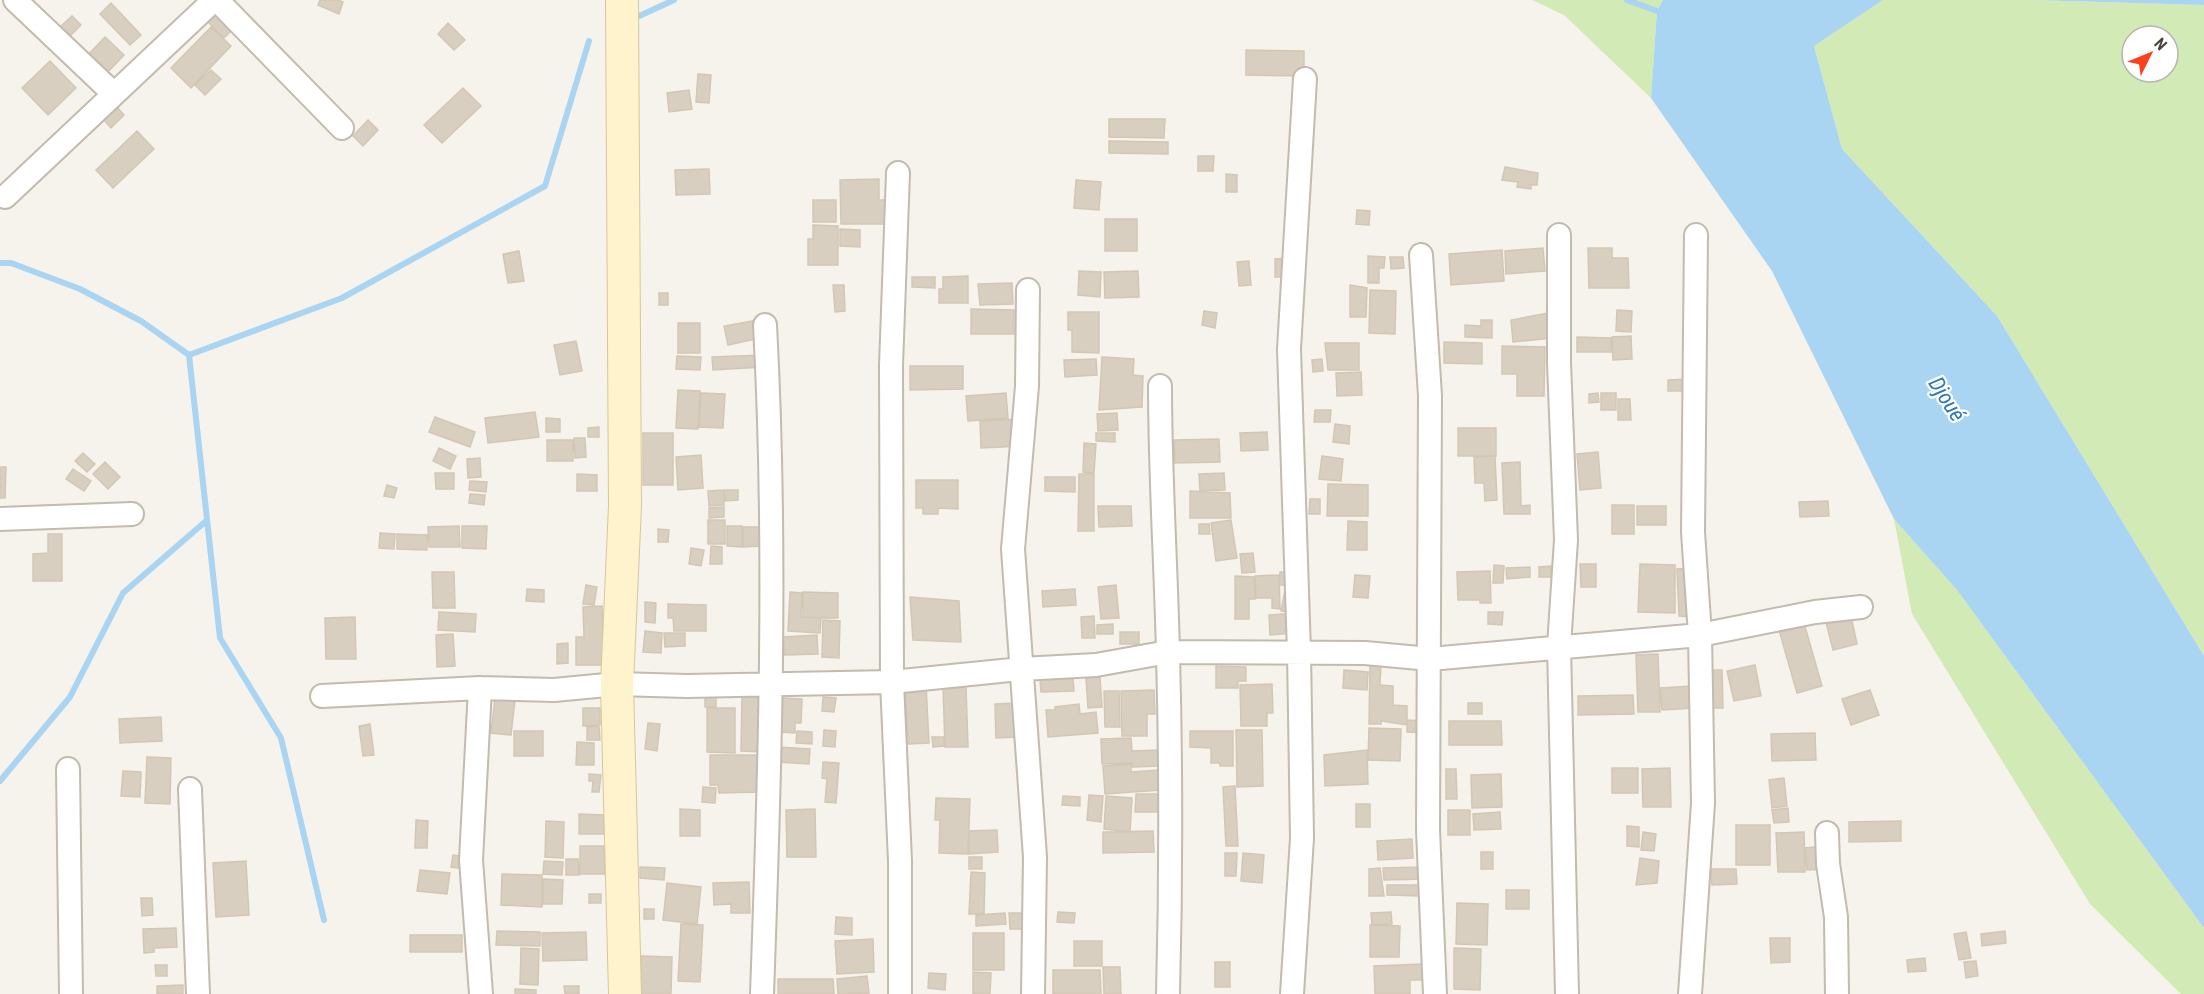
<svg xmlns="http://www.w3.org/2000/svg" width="2204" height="994" font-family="'Roboto Condensed',sans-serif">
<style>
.green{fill:#d2eab5;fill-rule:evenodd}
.water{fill:#a9d4f2}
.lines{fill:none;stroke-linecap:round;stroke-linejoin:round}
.stream{stroke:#a9d4f2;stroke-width:6}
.building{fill:#d8cfc1;stroke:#d3c7b4;stroke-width:1.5}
.street-casing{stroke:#c2bbae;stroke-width:26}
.secondary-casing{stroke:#d6c79b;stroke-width:34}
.street{stroke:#fff;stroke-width:22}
.secondary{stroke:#fff3cd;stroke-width:32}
.labels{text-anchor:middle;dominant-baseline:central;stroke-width:4.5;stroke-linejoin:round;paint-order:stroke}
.water-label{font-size:22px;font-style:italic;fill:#2e7ab2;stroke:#fff}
</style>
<rect width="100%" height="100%" fill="#f6f3ec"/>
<path class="green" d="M1532 0H1663L1657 11 1651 98 1564 15Z
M1883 0H2029L2204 5V656L1997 316 1842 149 1814 46ZM2132 36H2168V72H2132Z
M1894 519 1957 590 2204 928V994H2181L2090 904 1912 614Z"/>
<path class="water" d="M1663 0H1883L1814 46 1842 149 1997 316 2204 656V928L1957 590 1894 519 1772 271 1651 98 1657 11Z
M2029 0H2204V5Z"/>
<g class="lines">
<path class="stream" d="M1627 0 1657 11
M637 17 674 0
M0 263H11L80 289 141 321 189 355 342 298 545 186 589 41
M189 355 220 638 281 738 324 920
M0 781 70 697 123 593 206 521"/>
</g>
<path class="building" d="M320 0H338L343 2 339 14 318 5Z
M111 3 141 35 130 45 100 14Z
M215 15 231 31 224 38 208 22Z
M72 16 81 25 69 37 60 27Z
M448 23 465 40 454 50 438 34Z
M211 27 231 46 191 88 171 68Z
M105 37 124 55 106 74 87 56Z
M1246 50 1304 51V76L1246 75Z
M50 61 76 88 48 115 22 88Z
M211 70 221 79 205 95 195 85Z
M698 74 711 75 709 103 696 102Z
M463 88 481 106 442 143 424 125Z
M689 90 692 109 669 112 667 93Z
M117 107 124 115 111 128 104 120Z
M1109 119H1165L1164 138 1109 137Z
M368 120 378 130 363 146 353 136Z
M137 131 154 149 113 188 96 170Z
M1109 141 1168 142V154L1109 153Z
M1198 156H1214L1213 171H1198Z
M1505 167 1538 173 1537 185H1531V189L1517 187 1518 182 1502 180Z
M709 169 710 194 676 195 675 170Z
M1226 174 1237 175V192H1226Z
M879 179V200H886V224H841L840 180Z
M1076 180 1101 182 1099 210 1074 208Z
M813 200H836V222H813Z
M1357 210 1370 211 1369 225 1356 224Z
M1105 219H1137V251H1105Z
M813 225 838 226V265H808V239H813Z
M840 229 860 230V247L840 246Z
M1543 248 1545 271 1506 274 1505 251Z
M1588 248H1612V258H1628L1629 288H1589Z
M1502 250 1504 281 1451 285 1449 254Z
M519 251 524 281 508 283 503 254Z
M1368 256 1385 257 1384 268H1379V283H1368Z
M1390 257H1403L1404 268 1391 269Z
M1288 258 1289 277H1275V259Z
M1249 261 1251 285 1239 286 1237 262Z
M1079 271 1101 272 1100 297 1078 295Z
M1138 271 1139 297 1105 298 1104 272Z
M968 276V303H939V289H943V277Z
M912 277H935V288L912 287Z
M1012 283 1013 304 980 305 978 284Z
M833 285H844L845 311 835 312Z
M1350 285 1367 288 1366 317H1350Z
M1370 290 1396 291 1395 334 1369 333Z
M659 293H668V305H659Z
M971 309 1014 310V334H971Z
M1617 310 1632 311 1631 332 1616 331Z
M1204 311 1217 313 1215 328 1202 325Z
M1068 312H1099V353L1072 352V330H1068Z
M1549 313 1552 338 1513 342 1511 320Z
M757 320 760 338 728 345 724 326Z
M1481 320H1492V338L1465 337V325L1481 326Z
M678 323H700V353H678Z
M1631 336 1632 359 1613 360 1612 337Z
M1577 337 1611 338V352H1577Z
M576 341 582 371 560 375 554 345Z
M1444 342 1482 343V364L1444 363Z
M1325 343H1359V370H1328Z
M1502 346 1545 347 1544 396H1517V374H1502Z
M763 355V367L713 370 712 357Z
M677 356 701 357 700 370 676 369Z
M1102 357 1134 359 1133 375 1143 376 1142 407 1099 410Z
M1096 359 1097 375 1065 377 1064 360Z
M1322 359 1323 371 1313 372 1312 360Z
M910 366H963V389L910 390Z
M1361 372 1362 395 1337 396 1336 373Z
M1688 379V391H1668V380Z
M678 390 700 391 698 429 676 428Z
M701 393 725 394 723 428 699 427Z
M1006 393 1008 418 968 421 966 396Z
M1598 393 1599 402 1589 403V394Z
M1601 393H1616V410H1601Z
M1618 399H1630L1631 420H1618Z
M1315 410H1331L1330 422H1314Z
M535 412 539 437 488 443 485 418Z
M1117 413 1118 430 1098 431 1097 414Z
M435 417 475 432 470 447 429 432Z
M546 418 560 419V432H546Z
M1021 419 1022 446 981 448 980 421Z
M1335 424 1350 426 1349 444 1333 442Z
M599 427V437H588V428Z
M1458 428H1496V456H1458Z
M1267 432 1268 450 1241 451 1240 433Z
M643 433H673V485H643Z
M1096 433H1115V442L1096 441Z
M574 438H585L586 457 575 458Z
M1219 439 1220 462 1175 463 1174 440Z
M547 440H573V461H547Z
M1084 443 1096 444 1094 473 1083 472Z
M439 448 456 456 450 469 433 461Z
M1598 452 1601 488 1580 490 1577 454Z
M83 453 95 464 87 472 75 461Z
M701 455 703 488 678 490 676 457Z
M1322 456 1343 459 1341 481 1319 479Z
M1495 456 1497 500 1485 501 1484 483H1475L1474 457Z
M480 458 481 477 468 478 467 459Z
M105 462 120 477 108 489 93 474Z
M1520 462 1521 506 1530 505V514H1504L1502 463Z
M0 467H6L5 498H0Z
M73 469 91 481 84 491 66 479Z
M435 473H454V489H436Z
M1224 473 1225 490 1200 491 1199 474Z
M577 474 597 475V491H577Z
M1079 474H1094V531H1078Z
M1045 477H1075V492L1045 491Z
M916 480H958V509L938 508V514H923V508H916Z
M470 481 487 482 486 492 469 490Z
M1328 484 1368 485V516H1327Z
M387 485 397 488 394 498 384 496Z
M724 490H738V500L725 501Z
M724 490V505L709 506 708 491Z
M1190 491 1230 493 1231 518H1190Z
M470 494 485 495 484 505 469 503Z
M1310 499H1320V514H1309Z
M1828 501 1829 516 1800 517 1799 502Z
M1612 505H1634V534H1612Z
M1098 506H1131L1132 526 1099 527Z
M1637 506H1666V525H1637Z
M724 507V517L709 518V508Z
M708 520H725V544H708Z
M1231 520 1237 558 1216 561 1211 523Z
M1348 521 1367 522V550H1347Z
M1199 524H1209L1210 534H1199Z
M459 526 460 547H429L428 527Z
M462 526H487L486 549 462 548Z
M727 526H742V547L727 546Z
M743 527H762V546L743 547Z
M658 529 669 530 668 542H658Z
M380 533 395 534 394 549 379 548Z
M48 534H62V581H33V554L48 553Z
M397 534 427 535V550L397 549Z
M711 546 722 547V564H710Z
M691 548 704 550 701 566 689 564Z
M1253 553 1255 572 1242 573 1240 554Z
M1580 564H1596V587H1581Z
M1640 564 1675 565V613L1638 612Z
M1494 565 1504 566 1503 583H1493Z
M1551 566 1552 577H1539V567Z
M1530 567V577L1507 579 1506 568Z
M1694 568 1695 617 1679 616 1677 569Z
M1490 571 1491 603H1480V600H1458L1457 572Z
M432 572H454L455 608H433Z
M1280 572 1294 573 1292 612 1281 611 1286 585H1279Z
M1279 575 1280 609 1272 608V598H1256L1255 576Z
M1355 575 1370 576 1368 598 1353 597Z
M1235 576 1254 577 1255 599H1249V619H1235Z
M586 585 597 587 594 605 583 604Z
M1116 585 1119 618 1101 619 1098 587Z
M527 589 544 590V602L526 601Z
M1075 589 1076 605 1043 607 1042 591Z
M790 592 802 593 801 617 821 618 820 633 788 631Z
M803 592 838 593V618L803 617Z
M910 597 959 601 961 642 913 640Z
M645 602 656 603 655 623 645 622Z
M668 604 706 605V631H674L673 618H668Z
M602 606 604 665H576V637H584L583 607Z
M439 612 476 614 475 632 438 630Z
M1488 612H1503L1502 625 1488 624Z
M1850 612 1857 644 1833 650 1825 618Z
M1293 613 1294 633 1270 635 1269 615Z
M1094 616 1095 638H1082L1081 617Z
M355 617 356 659H326L325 618Z
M823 620 840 621 839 658 822 657Z
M1804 623 1822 686 1797 693 1779 630Z
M1113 624V634H1097V625Z
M645 631 662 633 661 653 643 652Z
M1120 632H1139V644H1120Z
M664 633H685V646L665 647Z
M453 634 455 666 437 667 436 635Z
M817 635 818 654 784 655 783 637Z
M568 643V663L557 664V644Z
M1658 654 1660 712H1638L1636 655Z
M1370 663H1381L1380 685 1393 686V705L1407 706V725L1381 721V724H1369Z
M1755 665 1761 696 1734 701 1727 671Z
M1216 666 1246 667V681H1238V688H1216Z
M1344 670 1368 672 1367 690 1343 688Z
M1708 670H1722L1723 708H1708Z
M1073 677 1074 691 1041 692 1040 678Z
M1100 677 1102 707 1088 708 1086 678Z
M926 684 929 743 908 744 905 685Z
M1272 684 1273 713H1267V726H1241L1240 685Z
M1693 686 1695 708 1662 710 1660 688Z
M943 687H966L968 747H945Z
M1154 690 1155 714H1147V736H1122L1121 691Z
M1870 690 1879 715 1851 725 1842 699Z
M705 691H716V707H705Z
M1104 691H1119L1120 727H1105Z
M1633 695 1634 714 1578 715V696Z
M742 696 764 697 763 752 741 751Z
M823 697 836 698 834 712 822 711Z
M495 698 515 700 511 735 491 733Z
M783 698 802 699 801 723H795V733L781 732Z
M1017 703 1019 737 996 738 995 704Z
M1468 703H1482V714H1468Z
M1079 704 1080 714 1096 712 1098 733 1048 737 1046 710H1055V707Z
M583 708H600V725L583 726Z
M707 708H735V753L707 752Z
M161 717 162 741 120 743 119 719Z
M1407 720 1426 721 1425 733 1407 732Z
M1449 721H1501L1502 745H1449Z
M648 723 660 724 657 751 645 749Z
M370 724 374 755 363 756 359 726Z
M599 726 600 740H587V727Z
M1369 728 1401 729 1400 761 1368 760Z
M824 730 836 731 835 747 823 746Z
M1236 730H1262L1263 786 1237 787Z
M514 731H543V756H514Z
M797 731 812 732V744L796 743Z
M1190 731H1233V766H1220V763H1211V748L1190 747Z
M1815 733 1816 760 1772 761 1771 734Z
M932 737H944V746L933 747Z
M1131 738 1132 751 1160 750 1161 766 1132 767V763L1102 764 1101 739Z
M577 742 594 743V765H576Z
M778 747 810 749 809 764 777 762Z
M1367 750 1368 784 1325 786 1324 755Z
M710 755H760L761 792 719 793 718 785H710Z
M147 757 171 758 170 804 145 803Z
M823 762 839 763 836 803 825 802 827 779 822 778Z
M1131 764V772L1159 770 1161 790 1105 794 1103 766Z
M1612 768H1638V793H1612Z
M1670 768 1671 807H1643L1642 769Z
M1446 769H1456L1457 799H1446Z
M123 771 141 772 140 797 121 796Z
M589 774 601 775 599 792H592L593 781H589Z
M1501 774 1502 807 1472 808 1471 775Z
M1784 778 1787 806 1772 808 1769 780Z
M1235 786 1238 846H1226L1223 787Z
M703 787 716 788 715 803 702 802Z
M1136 794H1161V812H1135Z
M1089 795 1103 796 1101 822 1087 820Z
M1063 796 1080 797V806L1062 805Z
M1106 796 1132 798 1130 832 1104 829Z
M936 798 970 799 968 854 939 853 940 820H935Z
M1356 804H1370V827H1356Z
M1788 808 1789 822 1774 823 1772 810Z
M680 809 700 810V836H680Z
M815 809 816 857H787L786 810Z
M1448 810H1470V835H1448Z
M1500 812 1501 829 1474 830 1473 814Z
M579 814 604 815V834H579Z
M416 820 428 821 427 848H415Z
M546 821 564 822 563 858 545 857Z
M1901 821V841L1849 842V822Z
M1736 825H1770V865H1736Z
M1627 826 1639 827V847L1627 846Z
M997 830 998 852 969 854V831Z
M1153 831 1154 852 1103 853V832Z
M1643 832 1656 834 1654 851 1641 850Z
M1804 832 1805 872H1778L1776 833Z
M1412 839 1413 858 1378 860 1377 841Z
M580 846H604L605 874H580Z
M1825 846 1827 869 1807 870 1805 848Z
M1481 852H1493V869H1481Z
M1225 853H1237L1236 876H1225Z
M1243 853 1264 855 1262 883 1241 881Z
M453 855 466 857 464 869 451 867Z
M969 857H982V869H969Z
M1640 858 1659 861 1657 883 1636 885Z
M566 859H578L579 875H566Z
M246 861 249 915 216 917 213 863Z
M544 861 563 862 562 875 543 874Z
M640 867 665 868 664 880 640 878Z
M1425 867 1426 879 1384 880 1383 868Z
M1380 868 1384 896H1369V869Z
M1711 869H1736L1737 884 1712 885Z
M420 870 450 873 447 894 417 891Z
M971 872 985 873 984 914H969Z
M502 874 542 875V907L501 905Z
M543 879 563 880 562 904H543Z
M749 882 750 913H731V904L714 905 713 883Z
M667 883 701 887 697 924 663 920Z
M1387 885H1420V896L1387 895Z
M1506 890H1529V909H1506Z
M589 894H601V903H589Z
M141 898H152L153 915 142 916Z
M1457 903 1488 904 1487 945 1456 944Z
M644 909H654V919H644Z
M1058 912 1075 913 1074 923 1057 922Z
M1391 912 1392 924 1372 925 1371 913Z
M1005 913 1006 924 976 926V915Z
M1009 913H1025V929H1010Z
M836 917 852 918V935L835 934Z
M681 924 703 925 700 982 678 981Z
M1370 925 1400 926 1399 957H1370Z
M176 928 177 947 154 948V952L144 953 143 929Z
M497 931 540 932V946L496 945Z
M2005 931 2006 943 1982 946 1981 934Z
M586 932 587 960 543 961 542 933Z
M1966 932 1971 958 1959 960 1954 934Z
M973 933H1004V970H973Z
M410 935H462V952H410Z
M1770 938H1790V962L1771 963Z
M873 939 874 972 837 974 835 941Z
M1074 941H1102V966H1074Z
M521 948 539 949 538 985 520 984Z
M1454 948 1481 949 1480 990 1454 989Z
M641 956 672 957 671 994H640Z
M1925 958 1926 971 1908 972 1907 960Z
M1976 961 1978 976 1966 978 1964 962Z
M1215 962H1230V987H1215Z
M1423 964 1424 980H1410V994H1375L1374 966Z
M155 965H167V976H156Z
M1103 967H1120L1121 994H1104Z
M1053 970H1100L1101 994H1053Z
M973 972 991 973 990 994H973Z
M929 973 946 974 945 990 928 988Z
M867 976 869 993 838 994 837 979Z
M778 979H833L834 994H778Z
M183 985V994H157V986Z
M564 986H579V994H565Z
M515 989 536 990V994H515Z"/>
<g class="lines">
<defs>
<path id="street" d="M15 0 114 94
M217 0 342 128
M898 173 891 366 892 682 900 861V994
M5 197 214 0
M1559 235V363L1566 540 1559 646 1567 994
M1421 255 1430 396 1428 830 1435 994
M1028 290 1027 386 1013 549 1035 857 1033 994
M1160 386C1160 476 1166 565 1168 654 1171 767 1171 880 1168 994
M0 519 132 514
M480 688 471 860 481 994
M322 696 480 688 554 690 617 684 687 686 892 682 1021 669 1096 665 1168 652 1365 653 1430 659 1700 635 1815 612 1861 607
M68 769 71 994
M190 789 198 994
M1827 833 1828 864 1836 917 1837 994
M762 994C770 771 777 548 765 325
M1292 994 1302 838 1299 652 1289 349 1305 79
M1690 994 1703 803 1700 635 1693 532 1696 235"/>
<path id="secondary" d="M622 0 625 506 617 684 625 994"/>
</defs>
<use href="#street" class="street-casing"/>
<use href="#secondary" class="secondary-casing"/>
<use href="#street" class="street"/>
<use href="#secondary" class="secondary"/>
</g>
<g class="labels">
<g class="water-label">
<text transform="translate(1947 399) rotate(57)">Djoué</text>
</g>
</g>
<g transform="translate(2150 54) rotate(47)"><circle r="28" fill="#ffffff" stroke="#b7b4b0" stroke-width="1.5"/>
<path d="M0-4.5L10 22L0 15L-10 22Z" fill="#fc3f1d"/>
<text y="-9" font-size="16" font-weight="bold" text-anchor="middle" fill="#4b4439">N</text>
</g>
</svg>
